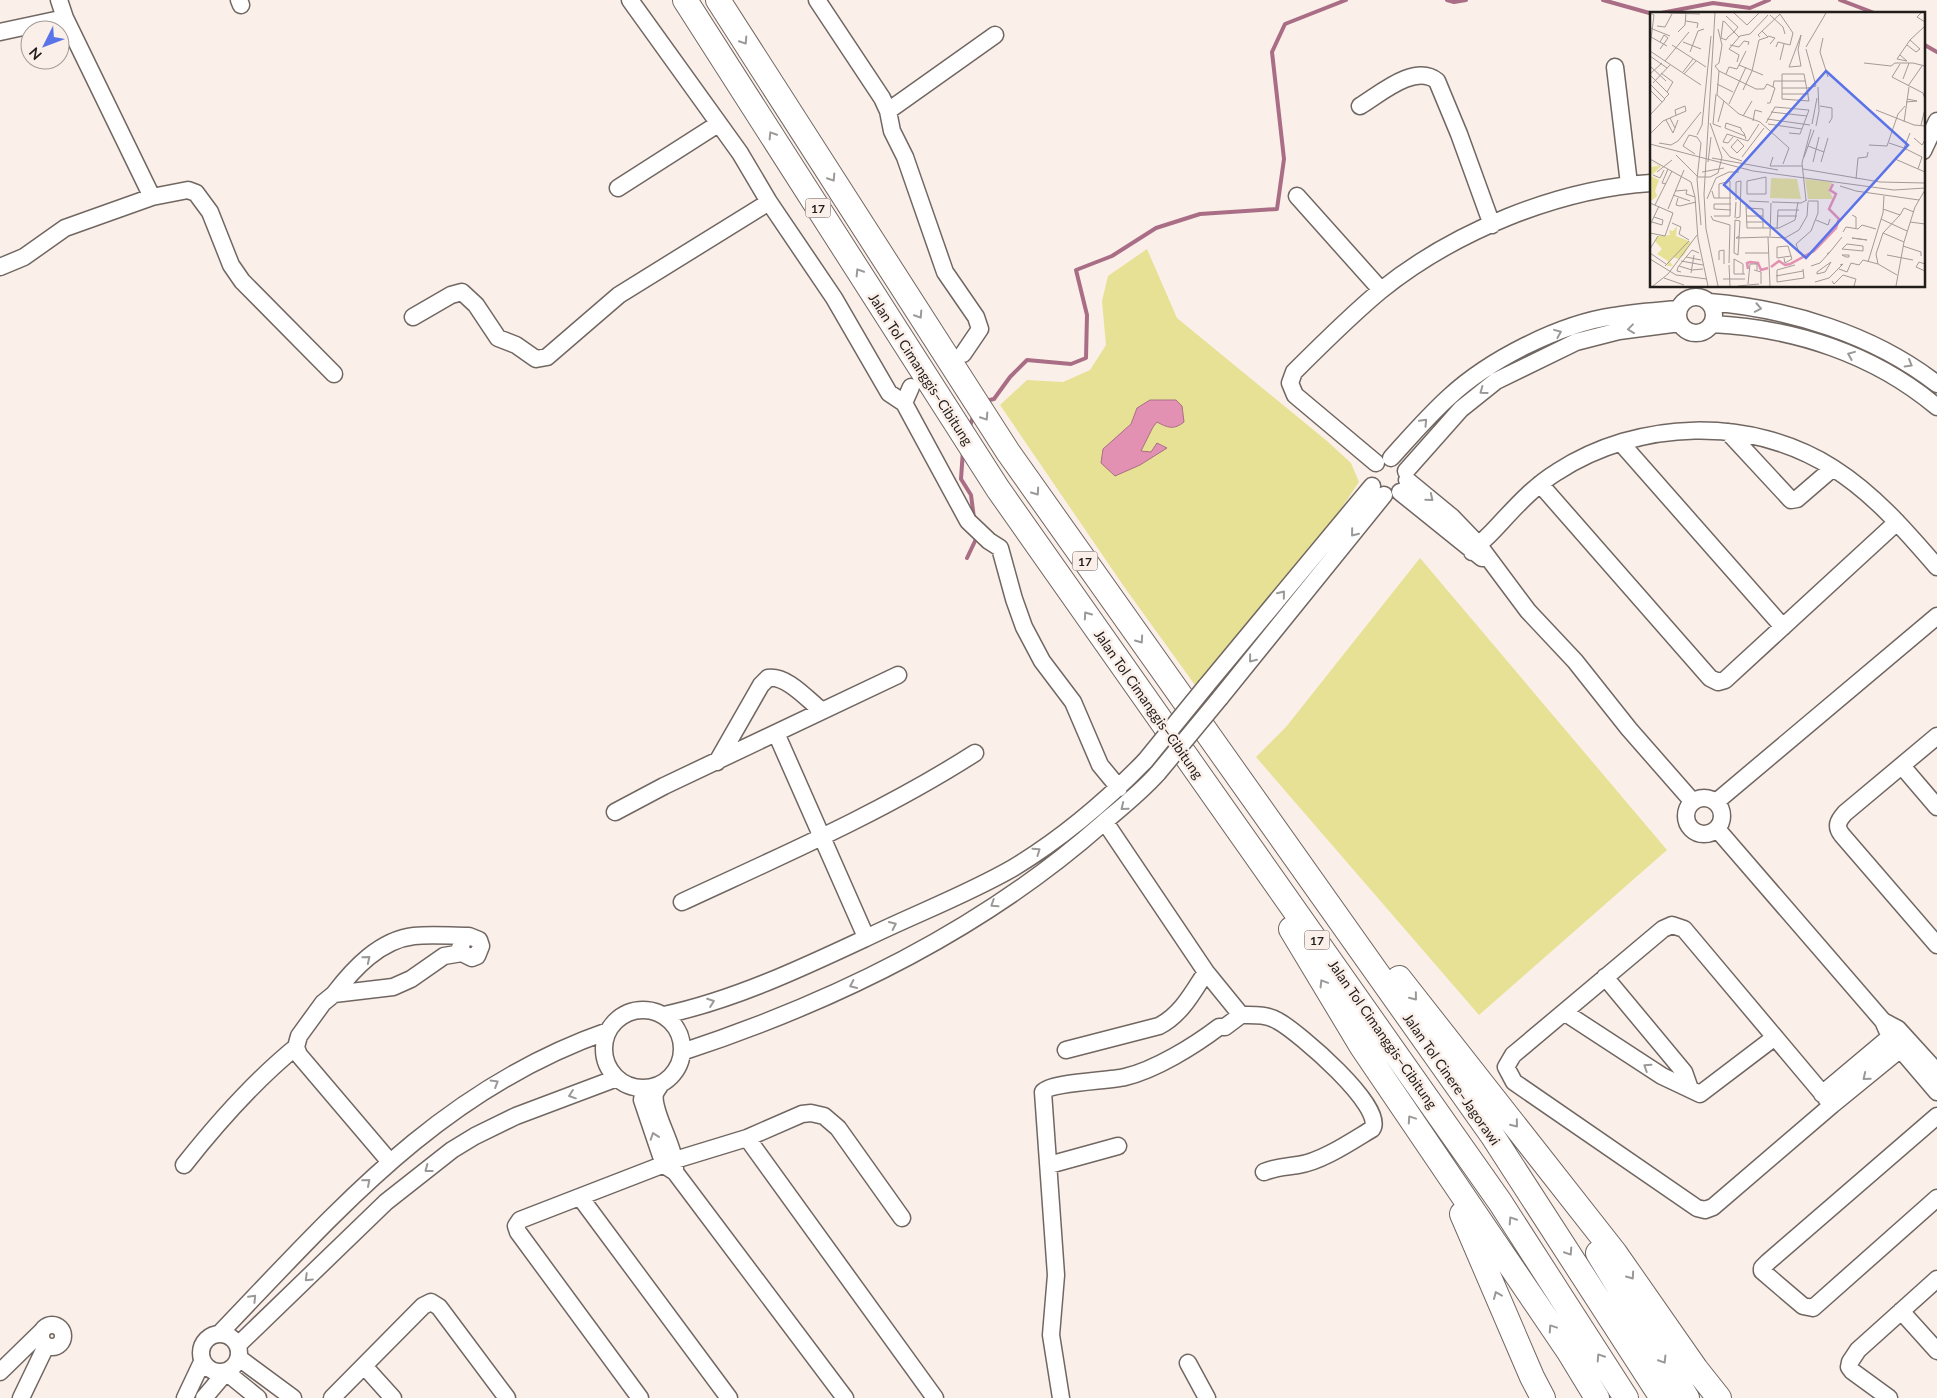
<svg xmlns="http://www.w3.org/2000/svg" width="1937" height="1398" font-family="Lato,sans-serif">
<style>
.green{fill:#e7e195}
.water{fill:#e391b2;stroke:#a96e85}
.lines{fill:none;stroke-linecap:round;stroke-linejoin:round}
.stream{stroke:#a96e85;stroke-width:4}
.minor-casing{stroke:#716762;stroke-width:19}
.highway-casing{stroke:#716762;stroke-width:26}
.minor{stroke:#fff;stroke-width:16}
.highway{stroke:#fff;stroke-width:24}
.minor-bridge-casing{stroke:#716762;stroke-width:19;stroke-linecap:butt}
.minor-bridge{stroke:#fff;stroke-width:16}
.oneway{stroke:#9b9998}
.labels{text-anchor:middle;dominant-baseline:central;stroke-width:5;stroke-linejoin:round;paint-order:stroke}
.shield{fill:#fbefe9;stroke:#625c59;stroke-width:1}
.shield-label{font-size:12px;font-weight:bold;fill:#211d1b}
.street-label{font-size:14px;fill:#211d1b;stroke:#fbefe9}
.inset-river{fill:none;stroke:#e391b2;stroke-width:2.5}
.inset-road{fill:none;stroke:#a49b97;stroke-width:1}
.view{fill:#5b73e9;fill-opacity:0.15;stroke:#5b73e9;stroke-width:2.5}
.inset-edge{fill:none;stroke:#211d1b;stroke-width:2.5}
</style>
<rect width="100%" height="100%" fill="#fbefe9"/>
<path class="green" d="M1147 249 1177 318 1327 441 1351 463 1359 482 1331 524 1195 685 1125 588 1000 405 1027 380 1063 382 1090 370 1106 345 1102 301 1108 276Z
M1420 558 1667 850 1479 1015 1256 757 1286 727Z"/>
<path class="water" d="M1150 400H1176L1182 406 1184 422C1174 430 1168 428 1157 422L1153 427 1141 451 1151 452 1157 443 1167 448 1140 465 1115 476 1101 463 1103 449 1131 424 1137 408Z"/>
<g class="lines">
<path class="stream" d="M1447 0 1454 2 1466 0
M1603 0 1653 14
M1840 0 1877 14
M1656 14 1713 3 1750 8 1769 0
M1923 44 1937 52
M985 401 994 399 1010 377 1027 360 1071 364 1086 358 1087 315 1076 270 1112 256 1156 228 1200 214 1277 209 1284 159 1272 52 1285 24 1346 0
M969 429 974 414
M963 450 961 479 971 495 974 518
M967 558 976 539V535"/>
<defs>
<path id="minor" d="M239 0 241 5
M630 0 740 153 769 202 834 298 889 393 904 403 968 521 989 541 1000 548 1014 599 1024 627 1042 661 1073 702 1100 765 1119 788
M817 0 882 98 888 111 892 131 905 157 945 272 976 317 980 329 963 354
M65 18 152 197
M0 32 65 18 59 0
M1615 67 1629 184
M1360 106C1380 94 1415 63 1437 81L1459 134 1492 225
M888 111 995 35
M1923 151 1937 121
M618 188 718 124
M1297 196 1381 290
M0 267 24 257 65 228 152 197 188 190 196 193 210 212 231 265 242 281 334 374
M1678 315a18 18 0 1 1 36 0a18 18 0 1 1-36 0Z
M1709 302C1789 309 1873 334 1937 384
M413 317 451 295 462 292 476 305 498 338 516 345 536 359 547 357 619 295 769 202
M1712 324C1794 328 1874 354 1937 407
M904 403 911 387
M1728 432 1791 500 1797 499 1833 468
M1621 443 1783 627
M1391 458C1410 437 1428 416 1449 397 1489 360 1559 324 1614 316 1635 312 1657 311 1678 309
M1376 463 1295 395 1290 383 1294 372C1322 344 1350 316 1380 291 1453 232 1557 189 1651 183
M1406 471 1461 409 1496 381 1576 342 1619 331 1680 323
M1407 480 1452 517 1478 544 1528 611 1575 661 1629 729 1693 802
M1540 484 1710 678 1718 682 1725 680 1897 522
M1400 492 1482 558
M1472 552C1478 545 1484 540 1491 533 1512 511 1531 488 1557 472 1639 419 1751 416 1833 468 1874 494 1906 531 1937 567
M1206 686 1372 486
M1220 698 1384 495
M776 733 866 937
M1937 736 1845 813C1838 821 1835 826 1842 835L1937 945
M717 762 761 685 768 678C787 675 808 700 822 711
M1902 766 1937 807
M1686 816a18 18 0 1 1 36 0a18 18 0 1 1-36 0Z
M1716 802 1937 616
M615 812 664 786 898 675
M1105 822 1206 972 1241 1015C1254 1015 1266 1014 1278 1021 1297 1031 1387 1108 1372 1129 1352 1141 1321 1162 1298 1165 1285 1167 1276 1167 1264 1172
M1717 829 1883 1021
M682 902C781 856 883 812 975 753
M1672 925 1684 929 1832 1105 1713 1207 1705 1210 1697 1208 1514 1082 1506 1067 1513 1055 1663 929Z
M1605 977 1684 1072 1690 1089
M334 994C354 968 380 940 414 936 432 934 451 936 469 936
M604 1049a39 39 0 1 1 78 0a39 39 0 1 1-78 0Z
M1564 1012 1662 1076 1700 1094 1775 1037
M664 1015C734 1000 802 968 866 938 915 914 966 895 1013 868 1061 839 1106 801 1145 761
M1066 1050 1159 1026C1181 1015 1193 992 1206 972
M682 1052C834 1002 982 930 1102 824 1122 807 1141 792 1158 773
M1937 1072 1898 1029 1883 1021 1890 1037 1937 1092
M661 1084C659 1087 656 1091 655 1094 651 1111 676 1147 675 1170
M644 1088 642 1100 664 1165 675 1172 845 1398
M1822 1094 1897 1031
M1832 1105 1908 1043
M1937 1116 1768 1262 1762 1268V1271L1803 1306 1813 1308 1937 1198
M747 1138 935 1398
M390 1162 299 1055 296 1047 299 1036 323 1003 334 994 393 987 411 979 444 956 462 953 472 958 477 956 481 946 479 940 469 936 464 938 460 948 462 953
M184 1165C218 1122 253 1082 296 1047
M1049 1165 1118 1146
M580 1197 729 1398
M1901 1311 1937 1351
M41 1336a11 11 0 1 1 22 0a11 11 0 1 1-22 0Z
M220 1333C338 1210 441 1089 608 1031
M201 1353a19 19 0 1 1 38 0a19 19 0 1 1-38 0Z
M239 1344 386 1202 452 1150 475 1136 516 1116 617 1078
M239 1358 293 1398
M1188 1363 1207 1398
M365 1367 393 1398
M0 1372 41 1332
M21 1398 46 1346
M185 1398 202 1362
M204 1398 226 1372 258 1398
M332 1398 423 1306 431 1302 439 1307 507 1398
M640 1398 518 1232 516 1226 520 1220 675 1160 747 1138 802 1114 811 1113 824 1116 838 1128 902 1218
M1061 1398 1051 1335 1056 1275 1043 1092C1051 1082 1109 1081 1125 1077 1155 1070 1194 1046 1219 1027H1225L1241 1015
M1889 1398 1852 1371 1849 1367 1850 1362 1858 1350 1937 1279"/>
<path id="highway" d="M685 0 998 489 1500 1202 1626 1398
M718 0 1008 452 1492 1135 1662 1398
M1291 929 1362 1047 1569 1352 1597 1398
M1399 978 1615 1253 1696 1369 1719 1398
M1462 1214 1532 1377 1543 1398
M1598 1253 1687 1398"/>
</defs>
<use href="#minor" class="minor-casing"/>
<use href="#highway" class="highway-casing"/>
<use href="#minor" class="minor"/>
<use href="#highway" class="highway"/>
<defs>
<path id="minor-bridge" d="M1145 761 1206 686
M1158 773 1220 698"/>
</defs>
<use href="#minor-bridge" class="minor-bridge-casing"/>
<use href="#minor-bridge" class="minor-bridge"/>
</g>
<defs><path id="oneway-chevron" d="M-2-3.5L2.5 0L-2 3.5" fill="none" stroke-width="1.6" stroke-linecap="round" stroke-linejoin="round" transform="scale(1.25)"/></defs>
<g class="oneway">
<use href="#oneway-chevron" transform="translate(744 41) rotate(57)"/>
<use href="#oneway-chevron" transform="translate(772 135) rotate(-122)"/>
<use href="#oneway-chevron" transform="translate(832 178) rotate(57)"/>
<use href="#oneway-chevron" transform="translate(859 272) rotate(-122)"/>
<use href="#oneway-chevron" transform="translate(1758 308) rotate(11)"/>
<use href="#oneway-chevron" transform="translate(919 315) rotate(57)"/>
<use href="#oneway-chevron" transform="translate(1631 329) rotate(173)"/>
<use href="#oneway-chevron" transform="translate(1558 333) rotate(-22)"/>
<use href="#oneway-chevron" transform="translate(1851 355) rotate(-158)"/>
<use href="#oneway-chevron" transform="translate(1909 364) rotate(30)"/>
<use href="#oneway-chevron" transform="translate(1483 391) rotate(144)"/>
<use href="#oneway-chevron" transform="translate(985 417) rotate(57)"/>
<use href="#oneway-chevron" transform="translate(1424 422) rotate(-47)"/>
<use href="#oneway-chevron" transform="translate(1036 492) rotate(55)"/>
<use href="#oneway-chevron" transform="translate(1430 498) rotate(39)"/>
<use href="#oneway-chevron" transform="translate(1354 533) rotate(129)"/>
<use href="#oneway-chevron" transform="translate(1282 594) rotate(-51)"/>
<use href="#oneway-chevron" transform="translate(1087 615) rotate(-125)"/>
<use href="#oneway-chevron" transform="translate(1140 640) rotate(55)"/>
<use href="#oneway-chevron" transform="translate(1252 659) rotate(129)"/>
<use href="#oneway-chevron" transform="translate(1124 807) rotate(141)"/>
<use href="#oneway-chevron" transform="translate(1037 851) rotate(-35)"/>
<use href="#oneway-chevron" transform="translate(994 904) rotate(147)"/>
<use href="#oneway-chevron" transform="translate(893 925) rotate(-25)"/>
<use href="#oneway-chevron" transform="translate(367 959) rotate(-39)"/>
<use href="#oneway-chevron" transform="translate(1323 983) rotate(-121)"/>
<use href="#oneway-chevron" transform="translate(853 985) rotate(155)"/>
<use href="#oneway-chevron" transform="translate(1414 997) rotate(51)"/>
<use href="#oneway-chevron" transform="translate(711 1002) rotate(-20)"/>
<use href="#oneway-chevron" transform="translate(1647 1067) rotate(-147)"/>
<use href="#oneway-chevron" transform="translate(1866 1077) rotate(141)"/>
<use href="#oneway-chevron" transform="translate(495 1083) rotate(-31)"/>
<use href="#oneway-chevron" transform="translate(572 1095) rotate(161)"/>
<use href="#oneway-chevron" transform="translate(1411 1119) rotate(-124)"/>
<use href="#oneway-chevron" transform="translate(1515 1124) rotate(51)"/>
<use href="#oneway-chevron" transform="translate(654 1136) rotate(-109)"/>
<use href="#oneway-chevron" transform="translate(428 1169) rotate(143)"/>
<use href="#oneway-chevron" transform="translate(367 1182) rotate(-41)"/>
<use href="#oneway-chevron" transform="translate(1512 1220) rotate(-123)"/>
<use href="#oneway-chevron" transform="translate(1569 1252) rotate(57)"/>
<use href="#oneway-chevron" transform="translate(1631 1276) rotate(55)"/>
<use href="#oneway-chevron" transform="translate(308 1278) rotate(136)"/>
<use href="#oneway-chevron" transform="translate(1497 1295) rotate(-113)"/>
<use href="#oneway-chevron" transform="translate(253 1298) rotate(-46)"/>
<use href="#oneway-chevron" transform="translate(1552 1328) rotate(-124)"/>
<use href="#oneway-chevron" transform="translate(1600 1357) rotate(-123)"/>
<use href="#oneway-chevron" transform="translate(1663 1360) rotate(58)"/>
</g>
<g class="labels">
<g class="shield">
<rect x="805.5" y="198.5" width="25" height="19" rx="4"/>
<rect x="1072.5" y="551.5" width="25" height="19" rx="4"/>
<rect x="1304.5" y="930.5" width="25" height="19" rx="4"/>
</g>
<g class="shield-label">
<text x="818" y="208">17</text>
<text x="1085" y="561">17</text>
<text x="1317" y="940">17</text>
</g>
<g class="street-label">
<text transform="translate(921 369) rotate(57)">Jalan Tol Cimanggis–Cibitung</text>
<text transform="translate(1149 704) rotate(55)">Jalan Tol Cimanggis–Cibitung</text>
<text transform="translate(1383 1034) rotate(55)">Jalan Tol Cimanggis–Cibitung</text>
<text transform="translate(1452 1079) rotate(55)">Jalan Tol Cinere–Jagorawi</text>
</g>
</g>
<g transform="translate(1650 12)">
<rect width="275" height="275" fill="#fbefe9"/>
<path d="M0 149 11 154 1 164 9 168 5 179 7 184 0 190V155L9 154ZM121 166 147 167 151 187 120 186ZM155 167 182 170 179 177 183 187H158ZM27 214 26 224 41 230 34 243 28 247 23 245 20 250 23 254H17L18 249 7 242 12 237 5 229 8 224 20 223 19 218 23 219Z" fill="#e7e195"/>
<path class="inset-river" d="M121 255 129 249 135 253 140 252 164 239 186 216 189 207 179 197 186 182 180 178 183 172M98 257 97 251 100 250 108 251 111 258 118 256"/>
<path class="inset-road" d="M19 1 50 2M65 1 54 182 56 217 68 274M84 1 97 13 109 1M271 1 267 5 275 10M120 3 133 15 135 22M76 4 88 15 84 20 78 25 76 28 71 26 73 9 75 10 84 20 89 25M36 9 48 11 47 16M7 14 15 15 22 2M0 16 20 24M28 20 35 13 36 1M151 23 148 38 151 54 139 55ZM118 24 125 26 120 32M1 25 17 34M110 25 108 23 130 2 143 21 140 33 128 30 126 35M173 26 170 40 178 65M33 30 51 37M22 33 56 55M80 33 89 35 94 29 99 30 98 33M257 33 266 40 270 37 260 28M0 35 4 3 0 1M156 35 176 1M10 37 18 26 14 23 10 30M156 37 166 74 158 76M0 39 51 73M40 40 48 19 54 17M250 43 257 49 247 47 260 28 275 14M0 44 17 56M130 48 134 32M15 49 39 20M87 50 89 43 79 37 90 24 100 22 118 3M214 51 241 54 245 51H263L275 54M250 52 242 65 273 81 275 87M89 53 113 63M0 54 16 69M65 54 69 59 67 83 89 102 110 110 139 136 133 152M65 54 69 51 72 33 68 17M69 59 106 77H114L117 72 123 75 124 69H156M33 60 43 47M11 61 23 70 17 80M0 62 12 51M34 62 46 49M76 62 79 55 87 57 96 39M132 62H154L159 89 132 87ZM0 63 19 82 15 86M253 67 259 51M3 71 20 53M67 72 83 80M258 74 272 54M132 76H159M0 78 12 90M93 78 102 59 109 28 118 25 112 19M66 82 63 112 71 115M132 82H159M256 90 267 89 257 87M117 91H120L125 76 123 75M79 92 96 55M170 94 182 96V106L179 111M226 98 264 113 275 114M121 100 157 104M0 103 15 87 1 73M26 103 25 98 35 94 36 99M93 104 102 89M20 106 25 116 28 108M117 107 160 113M16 108 23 121 25 116M103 109 105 98 112 100M68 110 74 89M254 110 259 75M116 111 125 95 159 98 150 122 139 121M118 112 152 117M162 112 167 86M271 113 275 97M166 114 169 99 168 75M260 121 254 136 272 145 268 157M0 122 13 109 36 99M47 123 52 113 61 24M95 124 75 116 76 111 91 116V118L94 121 96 127M83 125 78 131 73 130 77 122 98 129 109 112M264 126 272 133 275 128M88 127 81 135 87 141 94 134 88 128M9 131 21 133 28 129 51 100M239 131 254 136M0 132 103 159 244 178 275 176M219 133 237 134 248 102 255 94M158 134 174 140M72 135 80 145 92 149M45 142 33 134 39 123 47 125 51 131 47 167 51 213M26 143 48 165H60L68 161 72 145 60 111M92 145 114 116M123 145 120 154H152M154 145 164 118M62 146 128 158M0 147 41 170 45 185 48 227 58 274M245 147 275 160M58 150 61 125M163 150 169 125M171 150 178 126M153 157 230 170 275 171M7 160 22 148M52 160 74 156M3 163 10 166 14 158M116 165V182H97V169ZM206 167 208 146 217 145 218 140M16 172 12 171 18 157M190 174 206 179 269 188M25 179 37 178 36 182 45 185M62 179 64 186H81M23 183 40 189M28 186 26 193 30 194 46 190M57 187 66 166 79 160H89M86 188V170L91 169 90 205 86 206M156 188 152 151 161 117M99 189 119 190M122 190 151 191 157 188M0 191 23 201 15 224 0 221M5 193 22 159M96 194 97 216H129L145 208 148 190M97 196 113 197V216M18 197 34 158M233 197 250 203 254 196 264 200M81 198 64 197V192H81M202 203 206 205V216M61 204 63 208 80 213 79 251M64 204H80V169L69 172V186M96 204H113M127 204H147M85 206 86 190M231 207 257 219M85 208 90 209 88 243 84 241ZM166 208 178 213 180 207M2 210 12 213 13 208 4 205M96 210H113M260 210 275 212M22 211 31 215 29 222 39 228M0 213 9 194M127 217 128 198H149M193 220 196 215 208 217 212 213 226 217M233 221 254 230M89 224 86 226 118 225M120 224 121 191M202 226 217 228 202 226M197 232 213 234V239L192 237ZM253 234 271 240V244M0 237 8 224M180 240 192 225M0 241 16 252M95 241H119M149 241 146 232 161 219 168 201V189H158M192 243H199V245H196ZM237 243 263 248M36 245 51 248M134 246 135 251 142 247 141 244 127 246V235L138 234 141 244M0 247 26 263 57 267M69 248V239L74 238V252M213 248 228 252 247 263M31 249 53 253M181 250 175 260 167 262V260ZM218 250 233 201 234 184M228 252 226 242 233 221 250 203M275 252 269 250 266 255 275 259M79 253 80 274M145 253 127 258V270L154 266 153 257M15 254 39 229M29 254 42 258 53 257M161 254 170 251 180 240 177 242M189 257 197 260 201 251 209 253 213 248M104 258 111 260V272M31 260 27 259 28 255 42 238 49 241M41 261 44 243M93 262V252L84 247V262H95M126 264 153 259M14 266 34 273M73 267H95M182 269 184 272 193 263 206 267 204 274M165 270 179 266 193 252 190 253M98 272 100 252H107V258M3 274 18 262 47 223M88 274 109 272M120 274 118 225 135 226 149 218 157 204 158 190M246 274 254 230 265 195 275 178"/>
<path class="view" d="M176 59 258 133 156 246 74 173Z"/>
<rect width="275" height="275" class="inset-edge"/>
</g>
<g transform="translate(45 45) rotate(228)"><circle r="24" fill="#fbefe9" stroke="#a49b97"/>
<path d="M0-4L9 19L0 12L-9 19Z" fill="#5b73e9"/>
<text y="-8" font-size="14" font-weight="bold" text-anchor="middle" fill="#211d1b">N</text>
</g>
</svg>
